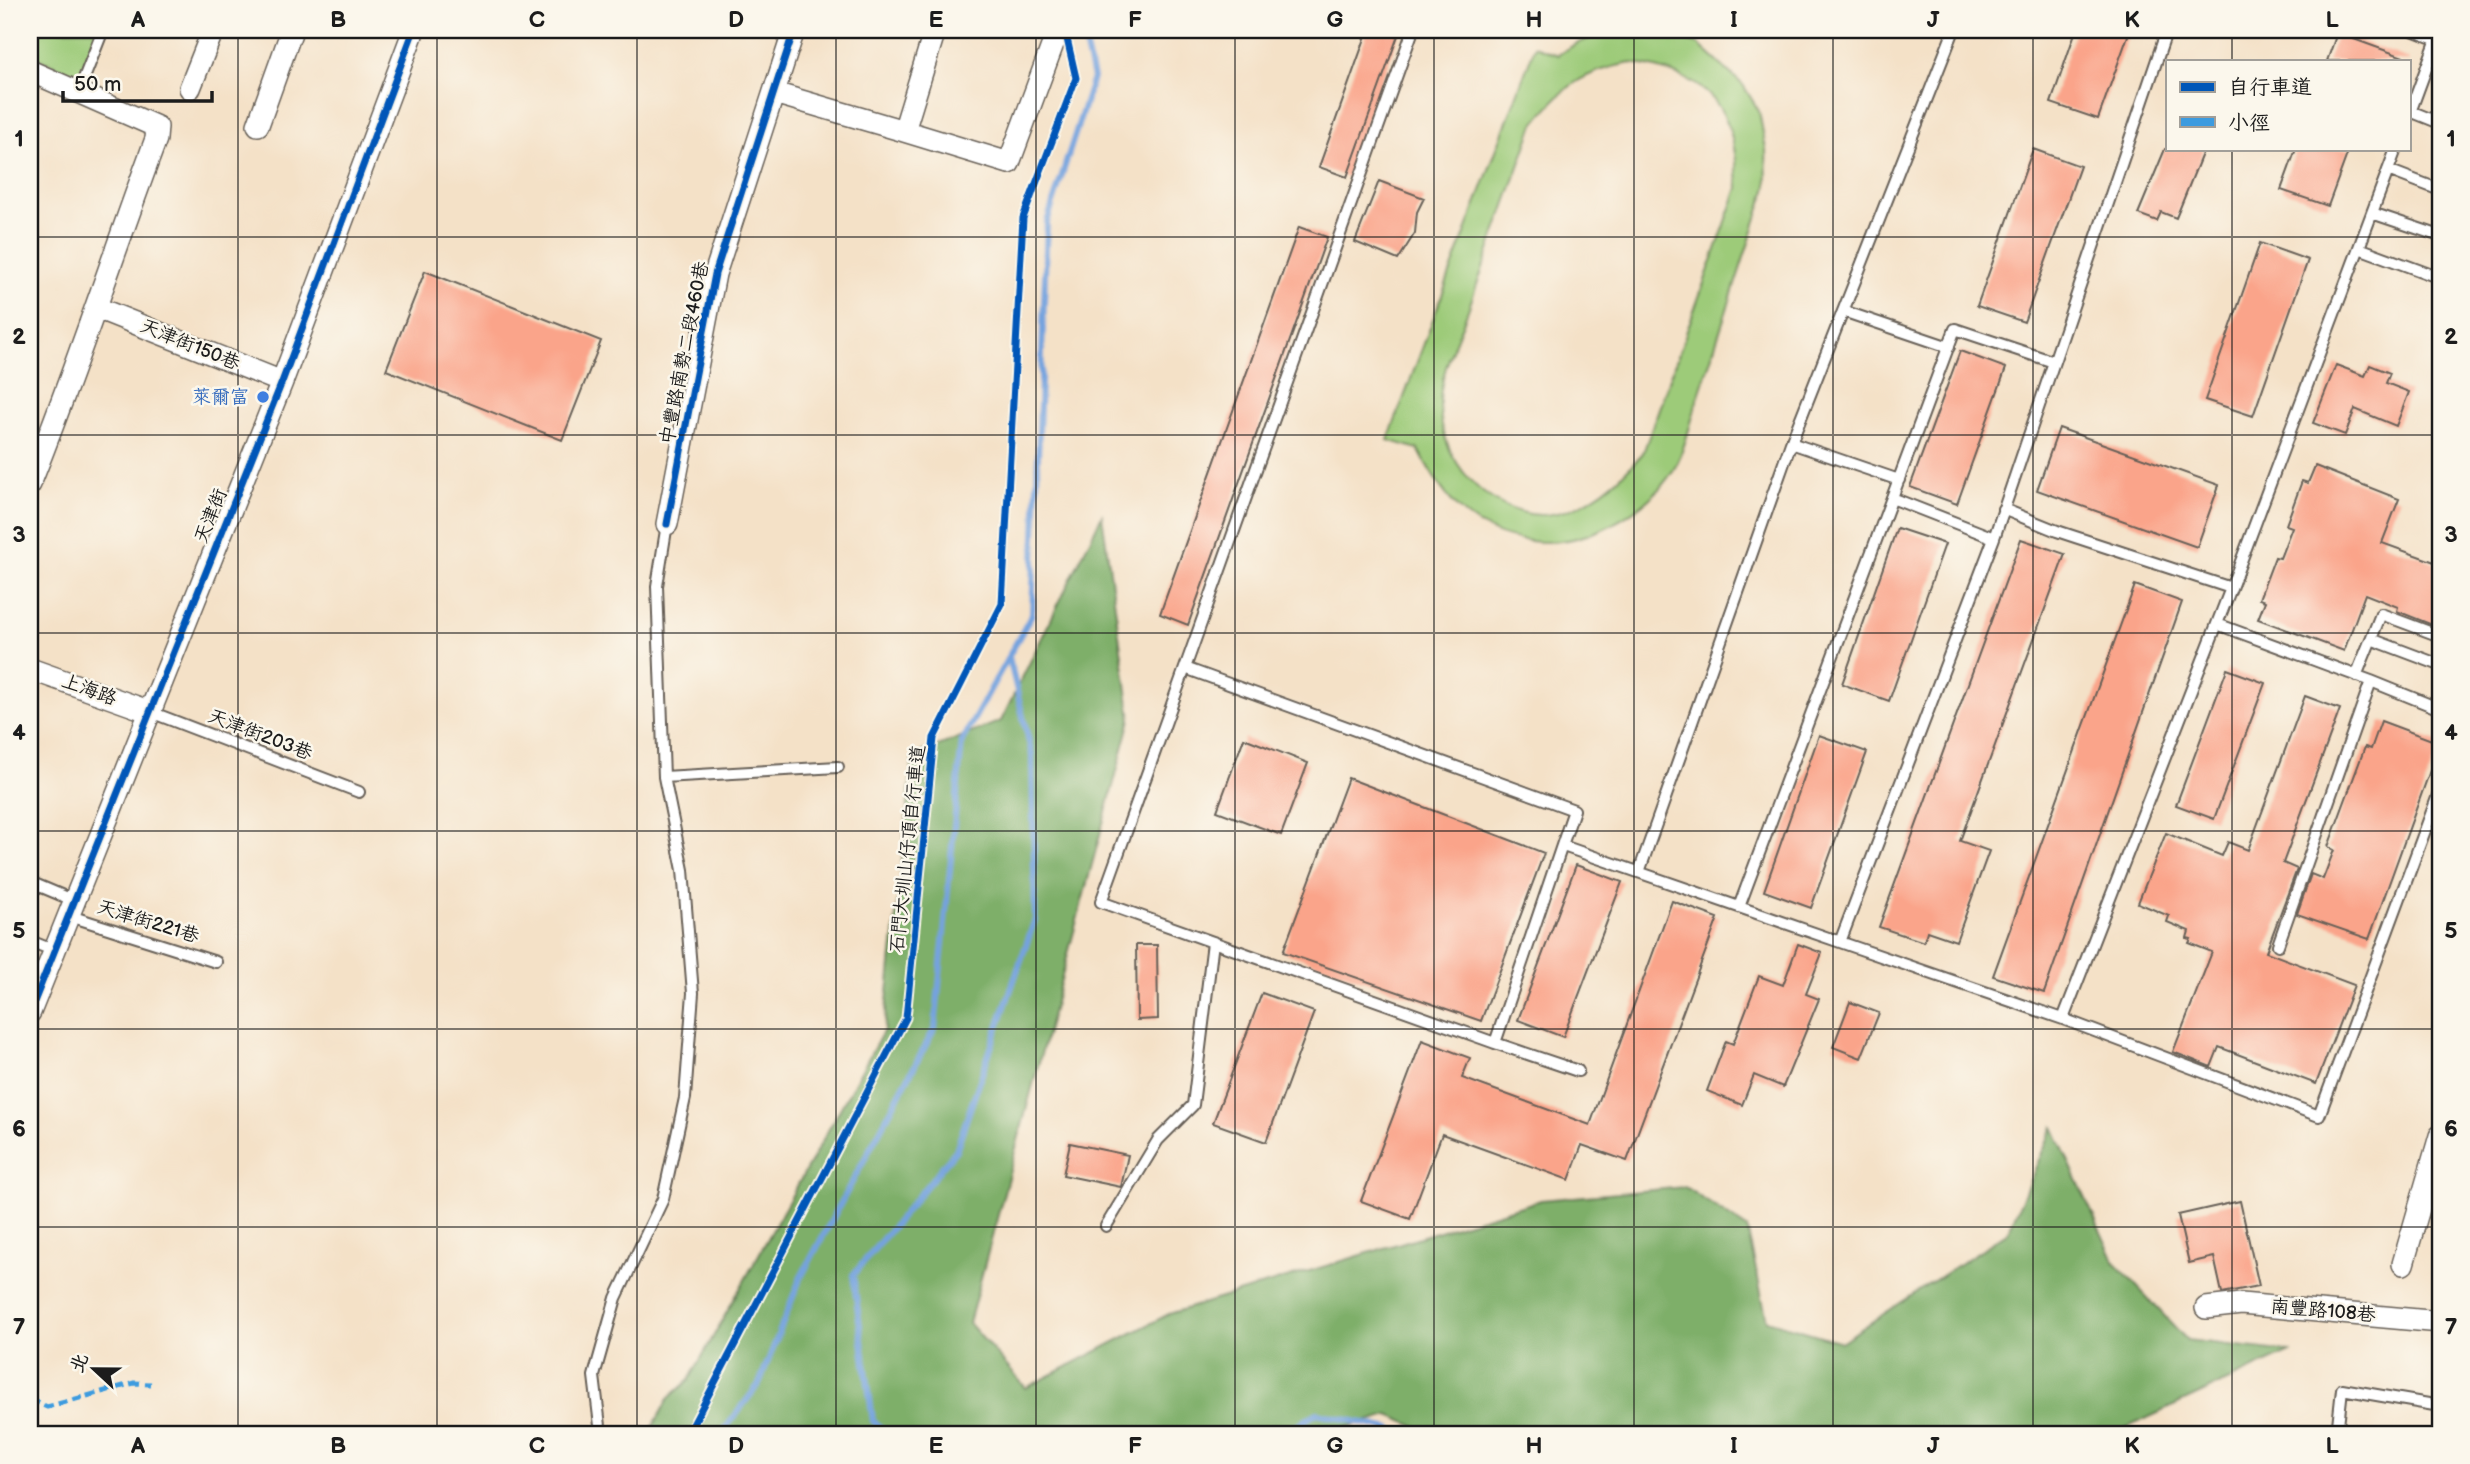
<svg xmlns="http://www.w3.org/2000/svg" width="2470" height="1464" font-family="'Balsamiq Sans','LXGW WenKai TC',sans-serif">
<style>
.green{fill:#9dcb79;stroke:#5c744a;stroke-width:2;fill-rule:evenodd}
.forest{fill:#7eaf69;stroke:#4d6642;stroke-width:2}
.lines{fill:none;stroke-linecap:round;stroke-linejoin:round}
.stream{stroke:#75a3de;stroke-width:6}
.building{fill:#faa48a}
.service-casing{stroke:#686158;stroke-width:14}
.minor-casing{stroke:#686158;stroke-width:24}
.service{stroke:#fff;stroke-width:10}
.minor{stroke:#fff;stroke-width:21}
.quiet{stroke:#3c9bdf;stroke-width:5;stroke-dasharray:10 5;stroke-linecap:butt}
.cycleway-casing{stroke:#fbf7ec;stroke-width:11}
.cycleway{stroke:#0057b8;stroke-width:7}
.grid{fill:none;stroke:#1c1c1c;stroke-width:2;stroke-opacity:0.55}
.shop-dot{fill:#3f7fe0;stroke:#fbf7ec;stroke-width:2.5}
.labels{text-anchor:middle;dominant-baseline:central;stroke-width:5;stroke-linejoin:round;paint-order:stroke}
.street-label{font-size:19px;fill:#1c1c1c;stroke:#fbf7ec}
.shop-label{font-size:19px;fill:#366cbe;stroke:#fbf7ec;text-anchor:end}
.neatline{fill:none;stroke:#1c1c1c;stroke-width:2.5}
.grid-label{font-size:23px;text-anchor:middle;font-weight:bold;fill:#1c1c1c}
</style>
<rect width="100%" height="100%" fill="#fbf7ec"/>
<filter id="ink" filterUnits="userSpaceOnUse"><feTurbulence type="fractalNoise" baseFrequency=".0143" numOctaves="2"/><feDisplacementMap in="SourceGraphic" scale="14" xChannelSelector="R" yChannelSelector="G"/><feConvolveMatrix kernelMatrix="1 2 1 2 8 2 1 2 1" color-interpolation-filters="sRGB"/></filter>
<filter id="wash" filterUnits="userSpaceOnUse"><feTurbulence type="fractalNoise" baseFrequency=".00686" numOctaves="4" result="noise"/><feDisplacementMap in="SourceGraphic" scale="28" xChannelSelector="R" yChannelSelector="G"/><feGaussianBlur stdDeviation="1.57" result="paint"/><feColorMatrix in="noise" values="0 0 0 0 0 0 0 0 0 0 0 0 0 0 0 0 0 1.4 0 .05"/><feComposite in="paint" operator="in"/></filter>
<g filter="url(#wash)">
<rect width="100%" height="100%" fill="#f4e1c7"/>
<path class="green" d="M30 30H97L81 76 30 56Z
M1648 30 1698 44 1743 85 1759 111 1766 149 1767 187C1745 254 1723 321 1701 389 1693 411 1686 449 1674 469 1646 514 1584 548 1530 541 1470 534 1444 499 1418 449L1388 440 1535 46 1558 55C1588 33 1612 33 1648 30ZM1632 63C1713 77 1735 107 1738 188L1643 453C1615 486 1567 526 1521 512 1474 498 1441 454 1440 406 1439 373 1457 340 1468 310 1490 248 1512 186 1534 124 1564 86 1583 71 1632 63Z"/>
<path class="forest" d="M1102 515 1131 719 969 1323 1026 1388 1169 1314 1541 1200 1685 1187 1747 1228 1767 1320 1841 1342 2008 1232 2053 1127 2115 1263 2187 1340 2290 1352 2113 1434H1433L1389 1415 1323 1434H649L668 1399 689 1380 884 1030 913 756 1001 721Z"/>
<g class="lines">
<path class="stream" d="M721 1434 759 1384 800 1279 935 1028 962 741 1032 614 1047 222 1093 78 1082 30
M888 1434 873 1421 853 1275 956 1150 1035 919 1032 755 1009 657
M1283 1434 1317 1413 1390 1429 1395 1434"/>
</g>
<g id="blocks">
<path class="building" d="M1368 30H1400L1347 177 1319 167Z
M2076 30H2130L2098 119 2051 103Z
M2337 33 2409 59 2408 61H2327Z
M2033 149 2080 166 2024 322 1977 306Z
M2165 149H2204L2176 218 2161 212 2157 221 2138 214Z
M2296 149H2349L2328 206 2281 190Z
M1379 181 1424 198 1417 212 1415 233 1398 260 1355 242Z
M1299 227 1327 237 1188 625 1160 614Z
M2260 243 2308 260 2253 416 2205 400Z
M425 271 601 341 562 440 386 370Z
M1960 351 2006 368 1957 504 1910 487Z
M2336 365 2365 376 2370 365 2390 373 2386 383 2409 392 2396 426 2355 409 2345 435 2313 423Z
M2059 428 2219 485 2197 547 2037 490Z
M2315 466 2399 499 2382 543 2440 564V628L2397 611 2398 607 2365 594 2344 651 2258 619 2265 601 2259 599 2275 557 2280 558 2292 527 2286 525 2302 481 2308 483Z
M1897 528 1945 544 1889 701 1842 684Z
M2021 539 2065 554 1960 841 1989 851 1956 941 1927 931 1924 942 1879 927Z
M2135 585 2182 602 2044 993 1993 976Z
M2227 669 2265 683 2214 819 2176 805Z
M2305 696 2340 709 2283 863 2297 869 2266 952 2354 985 2316 1084 2219 1047 2211 1067 2173 1052 2212 952 2189 943 2191 939 2187 938 2189 931 2167 922 2169 916 2138 903 2166 833 2222 856 2228 842 2248 850Z
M2381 721 2440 743 2369 939 2297 914 2311 874 2323 879 2334 850 2328 847 2335 828 2365 747 2371 749Z
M1819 735 1867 752 1811 908 1764 891Z
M1244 738 1308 763 1281 835 1217 811Z
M1348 778 1544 853 1481 1021 1283 952Z
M1576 865 1622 882 1563 1037 1518 1020Z
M1672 901 1718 918 1627 1161 1582 1145 1569 1180 1442 1134 1410 1219 1361 1201 1422 1040 1470 1058 1462 1078 1590 1125Z
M1798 944 1822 953 1806 994 1819 999 1783 1087 1754 1075 1742 1105 1707 1091 1726 1041 1733 1044 1759 976 1783 985Z
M1136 945H1157L1158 1019 1137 1020Z
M1262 993 1314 1012 1266 1142 1213 1123Z
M1850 1002 1879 1013 1861 1058 1833 1047Z
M1070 1143 1128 1155 1121 1187 1063 1175Z
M2240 1201 2259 1286 2222 1293 2214 1257 2189 1263 2178 1215Z"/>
</g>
</g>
<g filter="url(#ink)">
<use href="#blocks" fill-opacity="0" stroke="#686158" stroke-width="2"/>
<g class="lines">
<defs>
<path id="service" d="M2412 30 2440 41
M79 91 103 30
M2410 111 2440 123
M2409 115 2437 39
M2388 170 2440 190
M2372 213 2440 236
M2359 248 2440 278
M1843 311 1949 347
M1791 443 1899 480
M1892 498 1994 538
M2003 509 2057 531 2231 588
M2217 624 2371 681 2278 945
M2371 639 2381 614 2440 636
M1185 668 1574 810 1495 1043 1101 902Z
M1185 668 1413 30
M2356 676 2371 639 2440 665
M2371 681 2440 709
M148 711 359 792
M664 777 838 767
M1563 846 1840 942 1994 538 2167 30
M1639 872 1791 443 1954 30
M30 882 75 901
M1739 907 1955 329 2054 362
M70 916 216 962
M30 941 55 951
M1840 942 2063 1019 2319 1116 2440 790
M2063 1019 2231 588 2396 149
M1495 1043 1578 1071
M1106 1226 1158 1140 1193 1105 1213 942
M601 1434 594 1376 616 1298 663 1199 685 1098 693 993 683 870 664 777 657 586 667 524
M2337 1434 2342 1389 2440 1406"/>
<path id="minor" d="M30 71 157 127 156 139C113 254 76 370 30 484
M190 88 213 30
M774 93 904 131 935 30
M258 125 292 30
M904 131 1009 163 1058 30
M97 308 282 382
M667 524 715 274 794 30
M30 669 148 711
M30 1012 282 382 412 35 411 30
M2403 1264 2440 1136
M2206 1308 2241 1304 2440 1322"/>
</defs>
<use href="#service" class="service-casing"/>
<use href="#minor" class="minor-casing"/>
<use href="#service" class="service"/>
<use href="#minor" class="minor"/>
<path class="quiet" d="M30 1399 47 1407 134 1383 151 1384"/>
<defs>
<path id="cycleway" d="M667 524 715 274 794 30
M30 1012 282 382 412 35 411 30
M688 1434 906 1018 934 738 1002 604 1023 218 1076 78 1065 30"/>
</defs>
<use href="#cycleway" class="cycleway-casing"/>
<use href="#cycleway" class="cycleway"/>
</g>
</g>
<path class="grid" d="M238 30V1434M437 30V1434M637 30V1434M836 30V1434M1036 30V1434M1235 30V1434M1434 30V1434M1634 30V1434M1833 30V1434M2033 30V1434M2232 30V61M2232 149V1434M30 237H2440M30 435H2440M30 633H2440M30 831H2440M30 1029H2440M30 1227H2440"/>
<circle class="shop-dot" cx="263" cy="397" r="7"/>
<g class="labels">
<g class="street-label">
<text transform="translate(190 345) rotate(22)">天津街150巷</text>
<text transform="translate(685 353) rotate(-79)">中豐路南勢二段460巷</text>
<text transform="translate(211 516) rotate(-68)">天津街</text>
<text transform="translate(89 690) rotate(20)">上海路</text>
<text transform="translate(260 735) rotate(21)">天津街203巷</text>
<text transform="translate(908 849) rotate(-84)">石門大圳山仔頂自行車道</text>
<text transform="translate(148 922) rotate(17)">天津街221巷</text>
<text transform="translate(2323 1311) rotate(5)">南豐路108巷</text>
</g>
<g class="shop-label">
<text x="249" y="397">萊爾富</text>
</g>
</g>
<rect width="2470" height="1464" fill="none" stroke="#fbf7ec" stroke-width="77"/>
<rect x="2166" y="60" width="245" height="91" fill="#fbf7ec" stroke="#a29f99" stroke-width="2"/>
<rect x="2180" y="82" width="35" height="10" fill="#0057b8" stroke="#a29f99" stroke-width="2"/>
<text x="2228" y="94" font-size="21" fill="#1c1c1c">自行車道</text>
<rect x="2180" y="117" width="35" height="10" fill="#3c9bdf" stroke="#a29f99" stroke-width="2"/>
<text x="2228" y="130" font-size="21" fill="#1c1c1c">小徑</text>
<g transform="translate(94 1369) rotate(292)" stroke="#fbf7ec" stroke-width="5" paint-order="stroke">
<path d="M0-5L12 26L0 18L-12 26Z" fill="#1c1c1c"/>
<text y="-10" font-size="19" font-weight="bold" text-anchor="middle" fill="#1c1c1c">北</text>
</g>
<path d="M63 91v10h149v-10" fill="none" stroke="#1c1c1c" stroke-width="3.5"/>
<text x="74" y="91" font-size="21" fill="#1c1c1c" stroke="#fbf7ec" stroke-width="5" paint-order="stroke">50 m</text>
<rect x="38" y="38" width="2394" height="1388" class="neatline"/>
<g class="grid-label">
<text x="138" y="27">A</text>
<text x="338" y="27">B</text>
<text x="537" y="27">C</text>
<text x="736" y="27">D</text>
<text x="936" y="27">E</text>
<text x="1135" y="27">F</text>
<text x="1335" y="27">G</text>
<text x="1534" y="27">H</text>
<text x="1734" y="27">I</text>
<text x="1933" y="27">J</text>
<text x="2132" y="27">K</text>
<text x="2332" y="27">L</text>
<text x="19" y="146">1</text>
<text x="2451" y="146">1</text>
<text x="19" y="344">2</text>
<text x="2451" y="344">2</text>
<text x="19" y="542">3</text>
<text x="2451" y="542">3</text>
<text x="19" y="740">4</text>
<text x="2451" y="740">4</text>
<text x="19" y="938">5</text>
<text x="2451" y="938">5</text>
<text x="19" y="1136">6</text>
<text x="2451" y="1136">6</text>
<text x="19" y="1334">7</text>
<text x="2451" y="1334">7</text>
<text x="138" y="1453">A</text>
<text x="338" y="1453">B</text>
<text x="537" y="1453">C</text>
<text x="736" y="1453">D</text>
<text x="936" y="1453">E</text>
<text x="1135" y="1453">F</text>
<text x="1335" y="1453">G</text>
<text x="1534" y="1453">H</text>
<text x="1734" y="1453">I</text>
<text x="1933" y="1453">J</text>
<text x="2132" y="1453">K</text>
<text x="2332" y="1453">L</text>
</g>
</svg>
